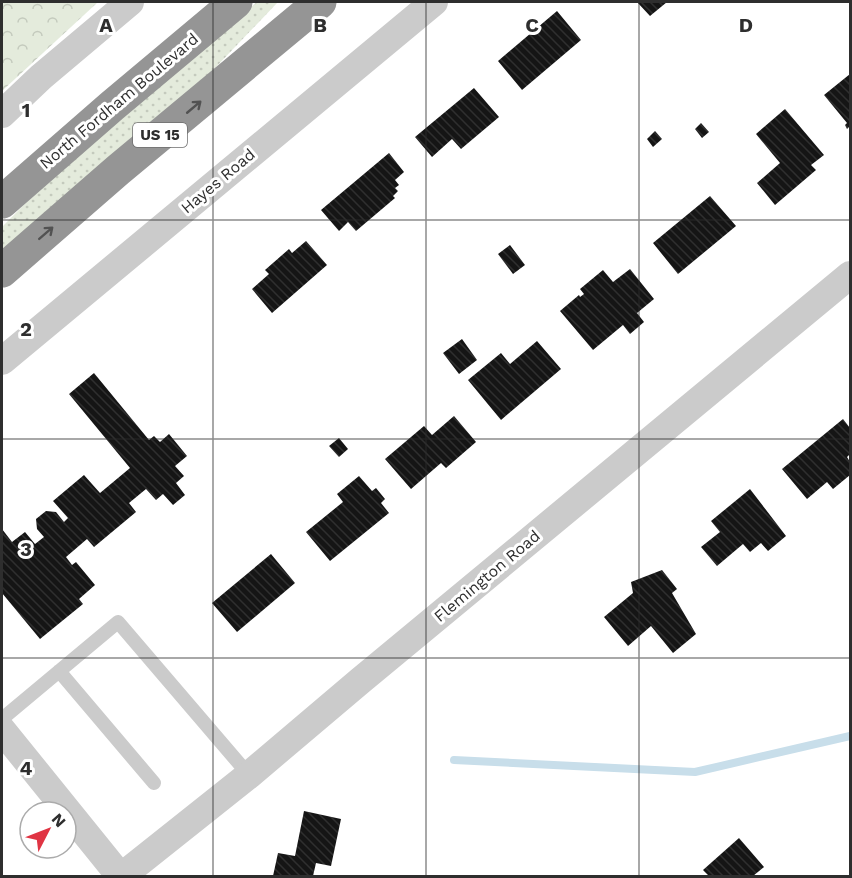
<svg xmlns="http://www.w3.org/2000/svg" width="852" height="878" font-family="'Work Sans',sans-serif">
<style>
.grass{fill:url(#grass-dots)}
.forest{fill:url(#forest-crowns)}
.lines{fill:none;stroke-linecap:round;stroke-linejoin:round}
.stream{stroke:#c8deea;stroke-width:8}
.building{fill:url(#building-back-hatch)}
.lane{stroke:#cbcbcb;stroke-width:14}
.street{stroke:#cbcbcb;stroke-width:28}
.highway{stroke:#959595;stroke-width:33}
.oneway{stroke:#525252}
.grid{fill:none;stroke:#2e2e2e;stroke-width:1.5;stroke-opacity:0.55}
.labels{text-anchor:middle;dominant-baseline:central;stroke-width:6;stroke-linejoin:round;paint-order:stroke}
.shield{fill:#fff;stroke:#6d6d6d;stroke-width:1.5}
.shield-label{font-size:15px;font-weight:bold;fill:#2e2e2e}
.street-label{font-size:16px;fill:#2e2e2e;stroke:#fff}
.grid-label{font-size:20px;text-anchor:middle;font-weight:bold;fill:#2e2e2e;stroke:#fff;stroke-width:6;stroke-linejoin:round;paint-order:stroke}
</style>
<defs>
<pattern id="grass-dots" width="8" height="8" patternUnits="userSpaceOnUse" patternTransform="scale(1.5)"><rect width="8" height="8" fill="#e4ebdc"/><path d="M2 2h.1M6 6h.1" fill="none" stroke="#c4cabd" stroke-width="1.8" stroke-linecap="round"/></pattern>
<pattern id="forest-crowns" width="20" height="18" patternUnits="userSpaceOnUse" patternTransform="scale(1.5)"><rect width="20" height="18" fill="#e4ebdc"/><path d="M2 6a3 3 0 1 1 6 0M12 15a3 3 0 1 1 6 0" fill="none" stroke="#c4cabd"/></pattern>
<pattern id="building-back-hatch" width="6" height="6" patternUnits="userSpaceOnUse" patternTransform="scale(1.5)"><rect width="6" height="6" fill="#151515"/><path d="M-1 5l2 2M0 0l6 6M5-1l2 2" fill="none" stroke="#2f2f2f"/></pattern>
</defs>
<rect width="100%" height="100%" fill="#fff"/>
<path class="grass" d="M257 2H278L194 90 2 254V227L61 167Z"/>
<path class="forest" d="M2 2H98L2 91Z"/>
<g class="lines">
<path class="stream" d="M454 760 695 772 850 736"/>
</g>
<path class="building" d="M637 2H667L650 16Z
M557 11 581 40 522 90 498 61Z
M850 74V126L847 129 845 125 847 123 824 95Z
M474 88 499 117 461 149 452 139 432 157 415 137Z
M785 109 824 155 811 165 816 170 775 205 757 183 780 163 756 134Z
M701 123 709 132 702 138 695 129Z
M655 131 662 139 653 147 647 139Z
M389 153 404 172 395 180 399 185 395 188 398 191 393 196 395 198 356 231 348 222 339 231 321 210Z
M710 196 736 226 678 274 653 243Z
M306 241 327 265 272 313 252 289 269 274 265 270 289 249 292 253Z
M510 245 525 265 513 274 498 254Z
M630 269 654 299 637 313 644 322 630 334 623 325 593 350 560 311 579 295 580 297 584 294 580 289 603 270 613 282Z
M462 339 477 360 459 374 443 353Z
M537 341 561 369 501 420 468 380 501 353 510 364Z
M94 373 149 440 154 436 160 442 169 434 187 456 175 466 184 476 176 483 185 495 173 505 163 494 156 500 146 489 129 503 136 512 94 547 87 539 66 557 72 565 76 562 95 585 79 599 83 604 40 639 2 593V529L12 542 25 532 35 544 44 537 37 529 36 519 46 511 56 512 64 522 68 518 53 501 84 475 100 493 130 468 69 394Z
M454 416 476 442 446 468 441 463 411 489 385 459 424 426 432 435Z
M843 419 850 428V454L847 457 850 462V475L833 489 827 482 807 499 782 469Z
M339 438 348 449 339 457 329 446Z
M359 476 372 491 376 488 385 499 381 503 389 513 330 561 306 532 343 502 337 494Z
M750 489 786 536 768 551 761 543 750 552 743 544 717 566 701 547 720 532 711 521Z
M271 554 295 583 237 632 212 603Z
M662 570 677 589 672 593 696 634 673 653 651 626 628 646 604 617 633 593 631 582Z
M304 811 341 819 331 866 316 863 313 876H273L278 853 295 856Z
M739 838 764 867 753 876H709L703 870Z"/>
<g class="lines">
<path class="lane" d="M59 671 154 783
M2 719 118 622 249 775"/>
<path class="street" d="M2 114 41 77 130 2
M2 361 434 2
M2 730 120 876
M122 876 249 775 360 681 850 275"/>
<path class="highway" d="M2 202 112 106 236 2
M2 271 118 170 320 2"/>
</g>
<defs><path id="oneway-shaft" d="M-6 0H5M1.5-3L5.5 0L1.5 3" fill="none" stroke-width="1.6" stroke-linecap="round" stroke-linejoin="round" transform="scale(1.5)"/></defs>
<g class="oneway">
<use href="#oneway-shaft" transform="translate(194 107) rotate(-40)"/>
<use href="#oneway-shaft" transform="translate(46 233) rotate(-41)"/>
</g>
<path class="grid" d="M213 2V876M426 2V876M639 2V876M2 220H850M2 439H850M2 658H850"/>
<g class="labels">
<rect class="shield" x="133" y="123" width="54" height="24" rx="4.5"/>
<g class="shield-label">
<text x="160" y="135">US 15</text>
</g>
<g class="street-label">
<text transform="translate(119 101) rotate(-40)">North Fordham Boulevard</text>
<text transform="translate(218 181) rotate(-40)">Hayes Road</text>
<text transform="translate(487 576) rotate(-40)">Flemington Road</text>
</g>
</g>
<g class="grid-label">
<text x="106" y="32">A</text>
<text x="320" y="32">B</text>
<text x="532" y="32">C</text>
<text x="746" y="32">D</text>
<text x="26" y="117">1</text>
<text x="26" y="336">2</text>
<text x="26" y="556">3</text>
<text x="26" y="775">4</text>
</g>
<rect width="852" height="878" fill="none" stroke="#2e2e2e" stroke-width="6"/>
<g transform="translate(48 830) rotate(48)"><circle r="28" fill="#ffffff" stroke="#ababab" stroke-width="1.5"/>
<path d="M0-4.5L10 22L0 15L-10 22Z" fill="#e03443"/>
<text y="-9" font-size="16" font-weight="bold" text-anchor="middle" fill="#2e2e2e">N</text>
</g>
</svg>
